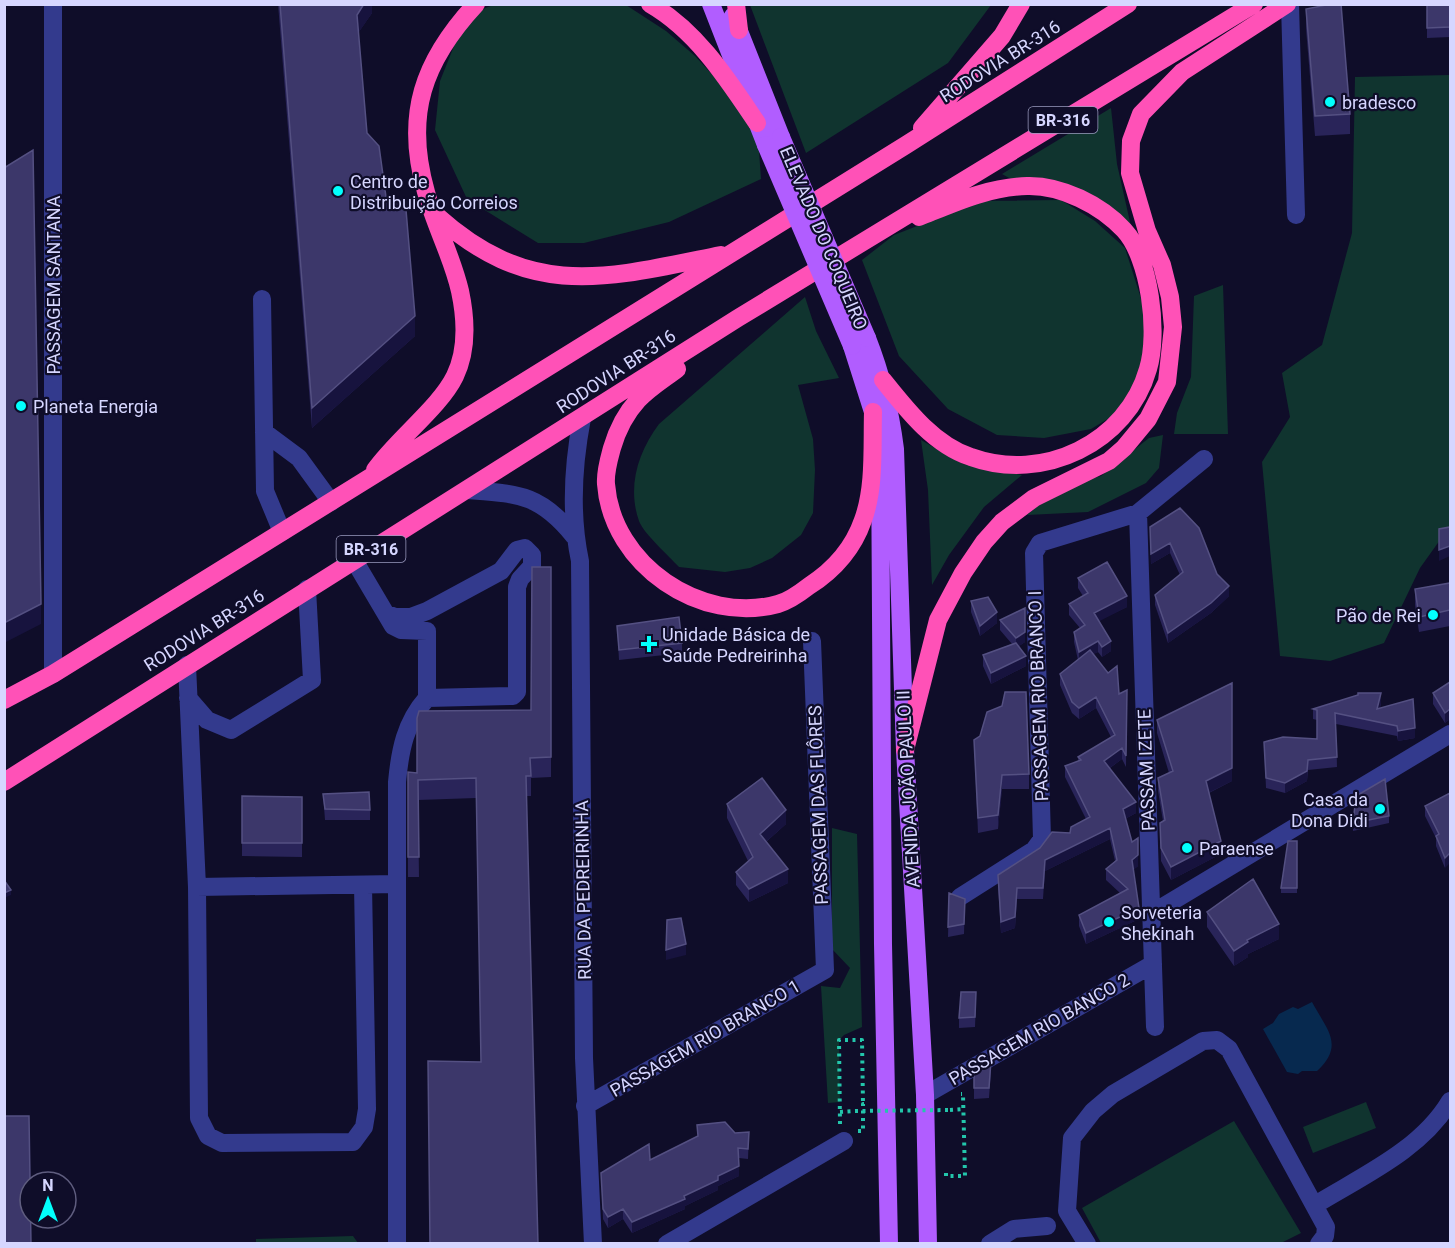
<svg xmlns="http://www.w3.org/2000/svg" width="1455" height="1248" font-family="Roboto,sans-serif">
<style>
.green{fill:#10342f}
.water{fill:#07294f}
.lines{fill:none;stroke-linecap:round;stroke-linejoin:round}
.path{stroke:#23c6ab;stroke-width:4;stroke-dasharray:3 4.5;stroke-linecap:butt}
.minor{stroke:#333a8d;stroke-width:18}
.major{stroke:#b15dff;stroke-width:18}
.highway{stroke:#ff51b7;stroke-width:18}
.path-bridge{stroke:#23c6ab;stroke-width:4;stroke-dasharray:3 4.5;stroke-linecap:butt}
.major-bridge{stroke:#b15dff;stroke-width:18}
.wall{fill:#292459}
.shaded-wall{fill:#17133e}
.building{fill:#3c376a;stroke:#545082;stroke-width:1.5}
.poi-dot{fill:#02fffd;stroke:#0f0d29;stroke-width:2}
.labels{text-anchor:middle;dominant-baseline:central;stroke-width:4.5;stroke-linejoin:round;paint-order:stroke}
.shield{fill:#0f0d29;stroke:#9a9abf;stroke-width:1.5}
.shield-label{font-size:16px;font-weight:bold;fill:#d6d6ff}
.street-label{font-size:18px;fill:#d6d6ff;stroke:#0f0d29}
.poi-label{font-size:18px;fill:#d6d6ff;stroke:#0f0d29;text-anchor:start}
</style>
<rect width="100%" height="100%" fill="#0f0d29"/>
<path class="green" d="M493 5H626L666 31 695 56 757 123 761 179 669 222 584 243H538L467 199 435 130 440 81 466 16Z
M750 5H991L948 63 806 153Z
M1450 75V526L1420 568 1384 643 1330 661 1280 656 1262 462 1290 417 1282 373 1322 345 1352 233 1355 77Z
M1111 108 1117 164 1132 231 1100 203 1011 179 1002 174Z
M1061 200 1095 221 1125 248 1144 308 1146 348 1133 404 1091 429 1044 438 997 435 948 409 899 356 862 260 894 235 982 201Z
M1223 285 1228 434H1174L1177 413 1191 377 1194 296Z
M805 297 816 331 839 378 798 385 813 439 815 470 813 513 801 535 772 558 750 568 725 572 679 567C669 556 644 534 639 521 627 487 638 452 659 424Z
M1163 435 1159 468 1146 483 1088 512 1027 515 1059 488 1101 476 1149 438Z
M921 440 963 464 1022 475 984 507 949 555 932 585 928 490Z
M832 828 857 834 862 1027 844 1035 839 1040 840 1102 828 1103 821 986 840 988 850 968 832 949Z
M1366 1102 1376 1128 1313 1153 1303 1127Z
M1234 1121 1301 1233 1281 1243H1101L1082 1208Z
M353 1236 358 1243H256V1239Z"/>
<path class="water" d="M1312 1002C1327 1030 1345 1045 1317 1071H1302L1298 1074 1287 1072 1263 1029 1273 1023 1279 1014 1293 1007 1298 1009Z"/>
<g class="lines">
<path class="path" d="M950 1110 963 1109
M840 1112 855 1111
M840 1124 839 1040H862L863 1104
M858 1131H863V1104H868
M946 1173V1176H965L963 1094H961"/>
<path class="minor" d="M53 4V674
M1290 4 1296 215
M262 299 265 491 282 532
M582 418C573 465 570 514 580 561L584 1058 593 1244
M264 432 299 458 331 502
M468 490C519 494 540 494 574 536
M1138 513 1155 1027
M354 560 393 626 401 630 427 631V698L513 696 517 692V587L520 579 532 566V555L525 548 517 550 501 571 427 611 411 617H395L387 614
M187 665 197 887 199 1118 208 1136 222 1143 353 1142 364 1127 367 1109 363 885
M188 698 207 720 231 730 312 680 307 589
M197 887 397 884
M960 897 1034 850 1042 839 1034 553 1040 543 1138 513 1204 459
M1151 914 1450 734
M925 1095 1153 964
M585 1106 825 970 812 641
M1315 1205C1362 1176 1421 1150 1450 1101
M397 1244V782C400 750 405 723 427 698
M667 1244 844 1141
M990 1244 1014 1229 1047 1226
M1087 1244 1067 1211 1072 1138 1093 1111 1113 1094 1203 1041 1217 1040 1229 1049 1326 1227 1325 1236 1319 1244"/>
<path class="major" d="M711 4 766 145
M733 16 781 137
M867 338C882 376 890 409 895 449L905 750 925 1095 928 1244
M852 346 873 412 880 450 883 944 889 1244"/>
<path class="highway" d="M650 4C697 31 728 80 757 123
M736 4 739 30
M922 128 1002 36 1021 4
M437 216C532 301 607 278 721 255
M677 369C664 379 649 388 638 400 626 413 617 431 612 448 609 459 605 472 606 484 612 565 701 625 778 604 789 601 800 593 809 586 834 570 853 549 863 520 875 487 872 447 873 412
M883 380C907 410 934 445 971 457 1043 483 1127 443 1148 369 1159 333 1150 258 1124 230 1101 205 1061 185 1027 186 988 187 954 203 919 217
M375 470C397 439 440 407 455 376 468 349 466 319 460 291 452 256 435 226 426 192 404 115 423 61 476 4
M4 700 53 674 906 145 1128 4
M905 750 938 620 963 573 984 542 1002 522 1034 498 1109 461 1124 448 1148 419 1167 382 1173 327 1170 297 1162 265 1147 231 1130 173 1131 141 1141 114 1182 72 1287 4
M4 782 738 318 1254 4"/>
<path class="path-bridge" d="M855 1111 950 1110"/>
<path class="major-bridge" d="M781 137 867 338
M766 145 852 346"/>
</g>
<path class="wall" d="M278 4H372V13L358 33 367 133 386 197 415 336 312 428Z
M1427 4H1450V37L1427 38Z
M1306 9 1350 114V134L1315 136 1306 29Z
M1150 527 1217 574 1229 596 1211 613 1168 643 1155 605V595L1180 575 1170 553 1151 564Z
M551 567V777L531 778V796H526L481 1062 476 798 418 800 419 877H408V772L417 773 531 710Z
M1078 578 1127 607 1098 621 1111 651 1102 657 1098 652 1093 654 1119 694 1127 690 1126 767 1122 759 1110 768 1136 813 1125 819 1138 866 1133 870 1139 919 1086 944 1079 926V915L1120 893 1106 880V869L1115 861 1110 839 1045 871 1043 899H1017L1015 928 1001 933 998 886V875L1070 833 1086 819 1065 777V766L1078 761V757L1111 737 1096 708 1079 719 1072 713 1060 685V674L1078 660 1074 642V632L1080 628 1069 615V604L1083 596 1078 588Z
M1450 583V626L1419 632 1415 605V589Z
M971 601 997 623 980 636 971 612Z
M1000 620 1025 642 1019 646 1026 666 991 684 983 666V655L1012 644 1000 630Z
M617 626 682 643V653L619 660Z
M1450 682V719L1445 723 1433 704V693Z
M1381 703 1380 708 1415 738 1398 741 1397 736 1336 724 1337 767 1308 770 1307 781 1285 793 1266 788 1264 742 1317 739V720L1313 719V709Z
M1157 720 1232 781 1209 793 1221 854 1171 880 1161 861 1160 823 1163 821 1158 791V778L1169 773 1157 733Z
M974 740 1029 774V789H1002L998 829 978 833Z
M1450 793 1445 868 1436 846V838L1425 816V806Z
M323 794 370 810V820H325Z
M242 796 302 797V857L242 856Z
M727 804 786 824 766 842 788 883 749 902 736 885V872L748 861 727 818Z
M1389 816V823L1353 831V823Z
M1297 841V893H1281V888Z
M949 893 965 899 964 934 948 937Z
M1207 912 1279 939 1248 954V957L1234 966 1207 927Z
M976 1002 975 1027 959 1028V1018Z
M974 1070H991L989 1098 974 1099Z
M749 1132 748 1159 739 1158V1176L718 1186V1190L685 1206V1209L632 1233 623 1219 608 1228 603 1219 601 1173 650 1160 735 1133Z"/>
<path class="shaded-wall" d="M364 4H372V13L357 35V15Z
M415 316V336L312 428V408Z
M1170 543V553L1151 564V554Z
M1450 546V556L1439 561V550Z
M1229 586V596L1211 613 1168 643V633Z
M1127 596V607L1094 624V613Z
M41 604V624L4 643V623Z
M997 612V623L980 636V626Z
M1025 632V642L1016 648V638Z
M1098 641V652L1079 662V652Z
M1111 641V651L1102 657V647Z
M1026 656V666L991 684V673Z
M1381 693V703L1377 719V709Z
M1096 697V708L1079 719V708Z
M1450 709V719L1445 723V713Z
M1415 728V738L1398 741V731Z
M1122 748V759L1104 772V761Z
M1308 760 1307 781 1285 793V783Z
M1232 768V781L1206 794V781Z
M1002 775V789L998 829V815Z
M1136 802V813L1123 820V809Z
M786 810V824L760 847V834Z
M1110 828V839L1045 871 1043 899 1045 860Z
M1221 841V854L1171 880V867Z
M1450 853V863L1445 868V858Z
M1138 855V866L1132 871V860Z
M788 869V883L749 902V889Z
M1017 888 1015 928 1001 933V922Z
M11 890V895L4 898V893Z
M1139 908V919L1086 944V933Z
M1279 924V939L1248 954V957L1234 966V951L1247 940Z
M686 944V955L666 960V950Z
M739 1166V1176L718 1186V1190L685 1206V1209L632 1233V1222L684 1196 718 1176Z
M623 1209V1219L608 1228V1217Z"/>
<path class="building" d="M280 4H364L357 15 367 133 379 146 386 197 406 210 415 316 312 408Z
M1331 4H1341L1350 114 1315 116 1306 9Z
M1427 4H1450V27L1427 28Z
M33 150 41 604 4 623V168Z
M1180 508 1199 528 1217 574 1229 586 1211 603 1168 633 1155 595 1183 572 1170 543 1151 554 1150 527Z
M1450 527V546L1439 550V529Z
M1107 562 1127 596 1094 613 1111 641 1102 647 1098 641 1079 652 1074 632 1085 625 1069 604 1088 593 1078 578Z
M532 567H551V757L530 758 531 776H526L538 1244H430L428 1061 481 1062 476 778 418 780 419 857H408V772L417 773V718L419 711 531 710Z
M1450 583V610L1419 617 1415 589Z
M988 597 997 612 980 626 971 601Z
M1025 608V632L1016 638 1000 620Z
M679 617 682 643 619 650 617 626Z
M1016 643 1026 656 991 673 983 655Z
M1090 650 1108 673 1117 666 1119 694 1127 690 1126 756 1122 748 1104 761 1136 802 1123 809 1132 842 1138 838V855L1132 860 1139 908 1086 933 1079 915 1128 889 1106 869 1117 860 1110 828 1045 860 1043 888H1017L1015 917 1001 922 998 875 1040 848 1052 832 1070 833 1071 827 1090 817 1065 766 1081 760 1078 757 1115 735 1096 697 1079 708 1072 702 1060 674Z
M1450 682V709L1445 713 1433 693Z
M1232 683V768L1206 781 1221 841 1171 867 1161 848 1160 823 1165 820 1158 778 1173 771 1157 720Z
M1005 692H1026L1029 774 1002 775 998 815 978 818 974 740 980 736 987 712 1002 706Z
M1358 693H1381L1377 709 1413 699 1415 728 1398 731 1397 726 1335 713 1337 757 1308 760 1307 771 1285 783 1266 778 1264 742 1283 737 1317 739V710L1313 709 1358 695Z
M762 778 786 810 760 834 788 869 749 889 736 872 753 857 727 804Z
M1385 779 1389 816 1353 823 1356 796Z
M369 792 370 810 325 809 323 794Z
M1450 793V853L1445 858 1436 836 1439 834 1425 806Z
M242 796 302 797V843H242Z
M1288 841H1297V888H1281Z
M1253 879 1279 924 1247 940 1248 942 1234 951 1207 912Z
M4 880 11 890 4 893Z
M949 893 965 899 964 924 948 927Z
M681 918 686 944 666 950 667 920Z
M961 992H976L975 1017 959 1018Z
M991 1060 989 1088H974V1070Z
M4 1116H29L31 1244H4Z
M725 1122 735 1133 749 1132 748 1149 738 1148 739 1166 718 1176V1180L684 1196 685 1199 632 1222 623 1209 608 1217 603 1209 601 1173 649 1144 650 1160 698 1136 697 1125Z"/>
<g class="poi-dot">
<circle cx="1330" cy="102" r="6"/>
<circle cx="338" cy="191" r="6"/>
<circle cx="21" cy="406" r="6"/>
<circle cx="1433" cy="615" r="6"/>
<path d="M646 635h6v6h6v6h-6v6h-6v-6h-6v-6h6z"/>
<circle cx="1380" cy="809" r="6"/>
<circle cx="1187" cy="848" r="6"/>
<circle cx="1109" cy="922" r="6"/>
</g>
<g class="labels">
<g class="shield">
<rect x="1028.5" y="107" width="69" height="26" rx="4.5"/>
<rect x="336.5" y="536" width="69" height="26" rx="4.5"/>
</g>
<g class="shield-label">
<text x="1063" y="120">BR-316</text>
<text x="371" y="549">BR-316</text>
</g>
<g class="street-label">
<text transform="translate(1000 61) rotate(-32)">RODOVIA BR-316</text>
<text transform="translate(824 238) rotate(67)">ELEVADO DO COQUEIRO</text>
<text transform="translate(53 285) rotate(-90)">PASSAGEM SANTANA</text>
<text transform="translate(616 371) rotate(-33)">RODOVIA BR-316</text>
<text transform="translate(204 630) rotate(-32)">RODOVIA BR-316</text>
<text transform="translate(1038 696) rotate(-92)">PASSAGEM RIO BRANCO I</text>
<text transform="translate(1146 770) rotate(-92)">PASSAM IZETE</text>
<text transform="translate(908 789) rotate(-93)">AVENIDA JOÃO PAULO II</text>
<text transform="translate(818 805) rotate(-92)">PASSAGEM DAS FLÔRES</text>
<text transform="translate(583 890) rotate(-91)">RUA DA PEDREIRINHA</text>
<text transform="translate(1039 1029) rotate(-30)">PASSAGEM RIO BANCO 2</text>
<text transform="translate(705 1038) rotate(-30)">PASSAGEM RIO BRANCO 1</text>
</g>
<g class="poi-label">
<text x="1342" y="102">bradesco</text>
<text x="350" y="181">Centro de<tspan x="350" dy="21">Distribuição Correios</tspan></text>
<text x="33" y="406">Planeta Energia</text>
<text x="1421" y="615" text-anchor="end">Pão de Rei</text>
<text x="662" y="634">Unidade Básica de<tspan x="662" dy="21">Saúde Pedreirinha</tspan></text>
<text x="1368" y="799" text-anchor="end">Casa da<tspan x="1368" dy="21">Dona Didi</tspan></text>
<text x="1199" y="848">Paraense</text>
<text x="1121" y="912">Sorveteria<tspan x="1121" dy="21">Shekinah</tspan></text>
</g>
</g>
<rect width="1455" height="1248" fill="none" stroke="#d6d6ff" stroke-width="12"/>
<g transform="translate(48 1200)"><circle r="28" fill="#0f0d29" stroke="#5f5d7f" stroke-width="1.5"/>
<path d="M0-4.5L10 22L0 15L-10 22Z" fill="#02fffd"/>
<text y="-9" font-size="16" font-weight="bold" text-anchor="middle" fill="#d6d6ff">N</text>
</g>
</svg>
